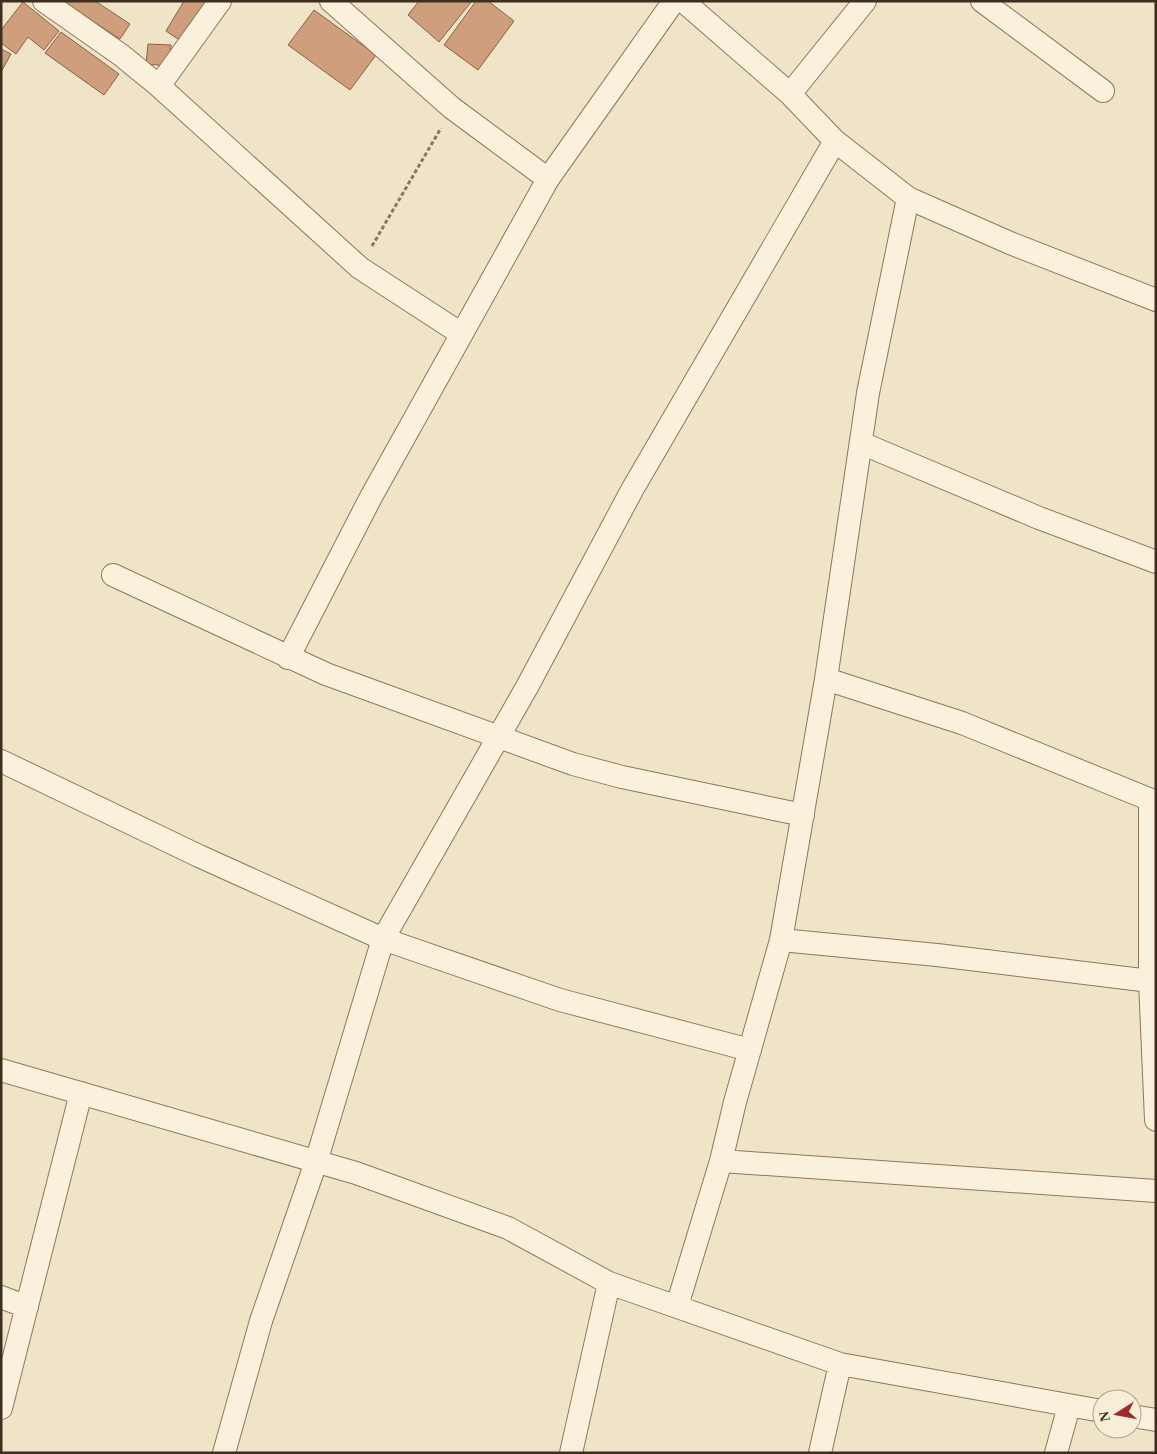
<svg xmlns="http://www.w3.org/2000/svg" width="1157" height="1454" font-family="Georgia,serif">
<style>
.building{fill:#cf9f7d;stroke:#8d5f41}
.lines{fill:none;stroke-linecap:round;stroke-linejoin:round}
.minor-casing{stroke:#8d765c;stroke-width:24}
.path{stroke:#8d765c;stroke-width:3;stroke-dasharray:4 2.5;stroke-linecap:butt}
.minor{stroke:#faf1dc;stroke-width:22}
</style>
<rect width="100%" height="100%" fill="#f0e4c8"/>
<path class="building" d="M62 1H95L130 24 120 39Z
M184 1H209L184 43 166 31Z
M419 1H472L439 42 408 15Z
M476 1H488L514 21 478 70 444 45Z
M23 2 59 31 44 50 28 37 16 54 1 43V30Z
M314 10 376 55 350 90 288 45Z
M61 32 119 74 104 95 45 53Z
M148 44 171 45 169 66 146 64Z
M1 49 11 54 1 72Z"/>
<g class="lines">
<defs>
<path id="minor" d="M44 1 121 55 159 86 360 268 460 333
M331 1 452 108 548 179
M683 1 790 94 835 141 908 198 1010 243 1156 300
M982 1 1103 91
M159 86 220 1
M790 94 865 1
M861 443 1039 518 1156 562
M113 575 326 674 573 764 622 777 803 815
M288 658 371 497 548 179 674 1
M826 679 962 723 1156 802
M1 761 199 856 383 939 560 1000 750 1050
M1150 800V981L1156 1120
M781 940 937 955 1150 981
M1 1070 356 1173 508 1228 609 1283 840 1364 1102 1411
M721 1161 1156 1191
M1 1297 27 1307
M677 1306 721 1161 735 1102 781 940 826 679 868 393 908 198
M1 1408 81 1093
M1132 1416 1156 1420
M224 1453 261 1321 316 1162 383 939 527 687 632 490 835 141
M571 1453 609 1283
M820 1453 840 1364
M1056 1453 1069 1406"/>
</defs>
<use href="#minor" class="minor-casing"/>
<path class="path" d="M372 246 441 128"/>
<use href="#minor" class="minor"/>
</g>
<rect width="1157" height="1454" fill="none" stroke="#3d2e20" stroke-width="5"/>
<g transform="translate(1117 1414) rotate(259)"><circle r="24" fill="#f7eed8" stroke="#ada18e"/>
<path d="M0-4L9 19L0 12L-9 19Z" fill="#9e2a2b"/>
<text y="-8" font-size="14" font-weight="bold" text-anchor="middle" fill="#3d2e20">N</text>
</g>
</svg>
